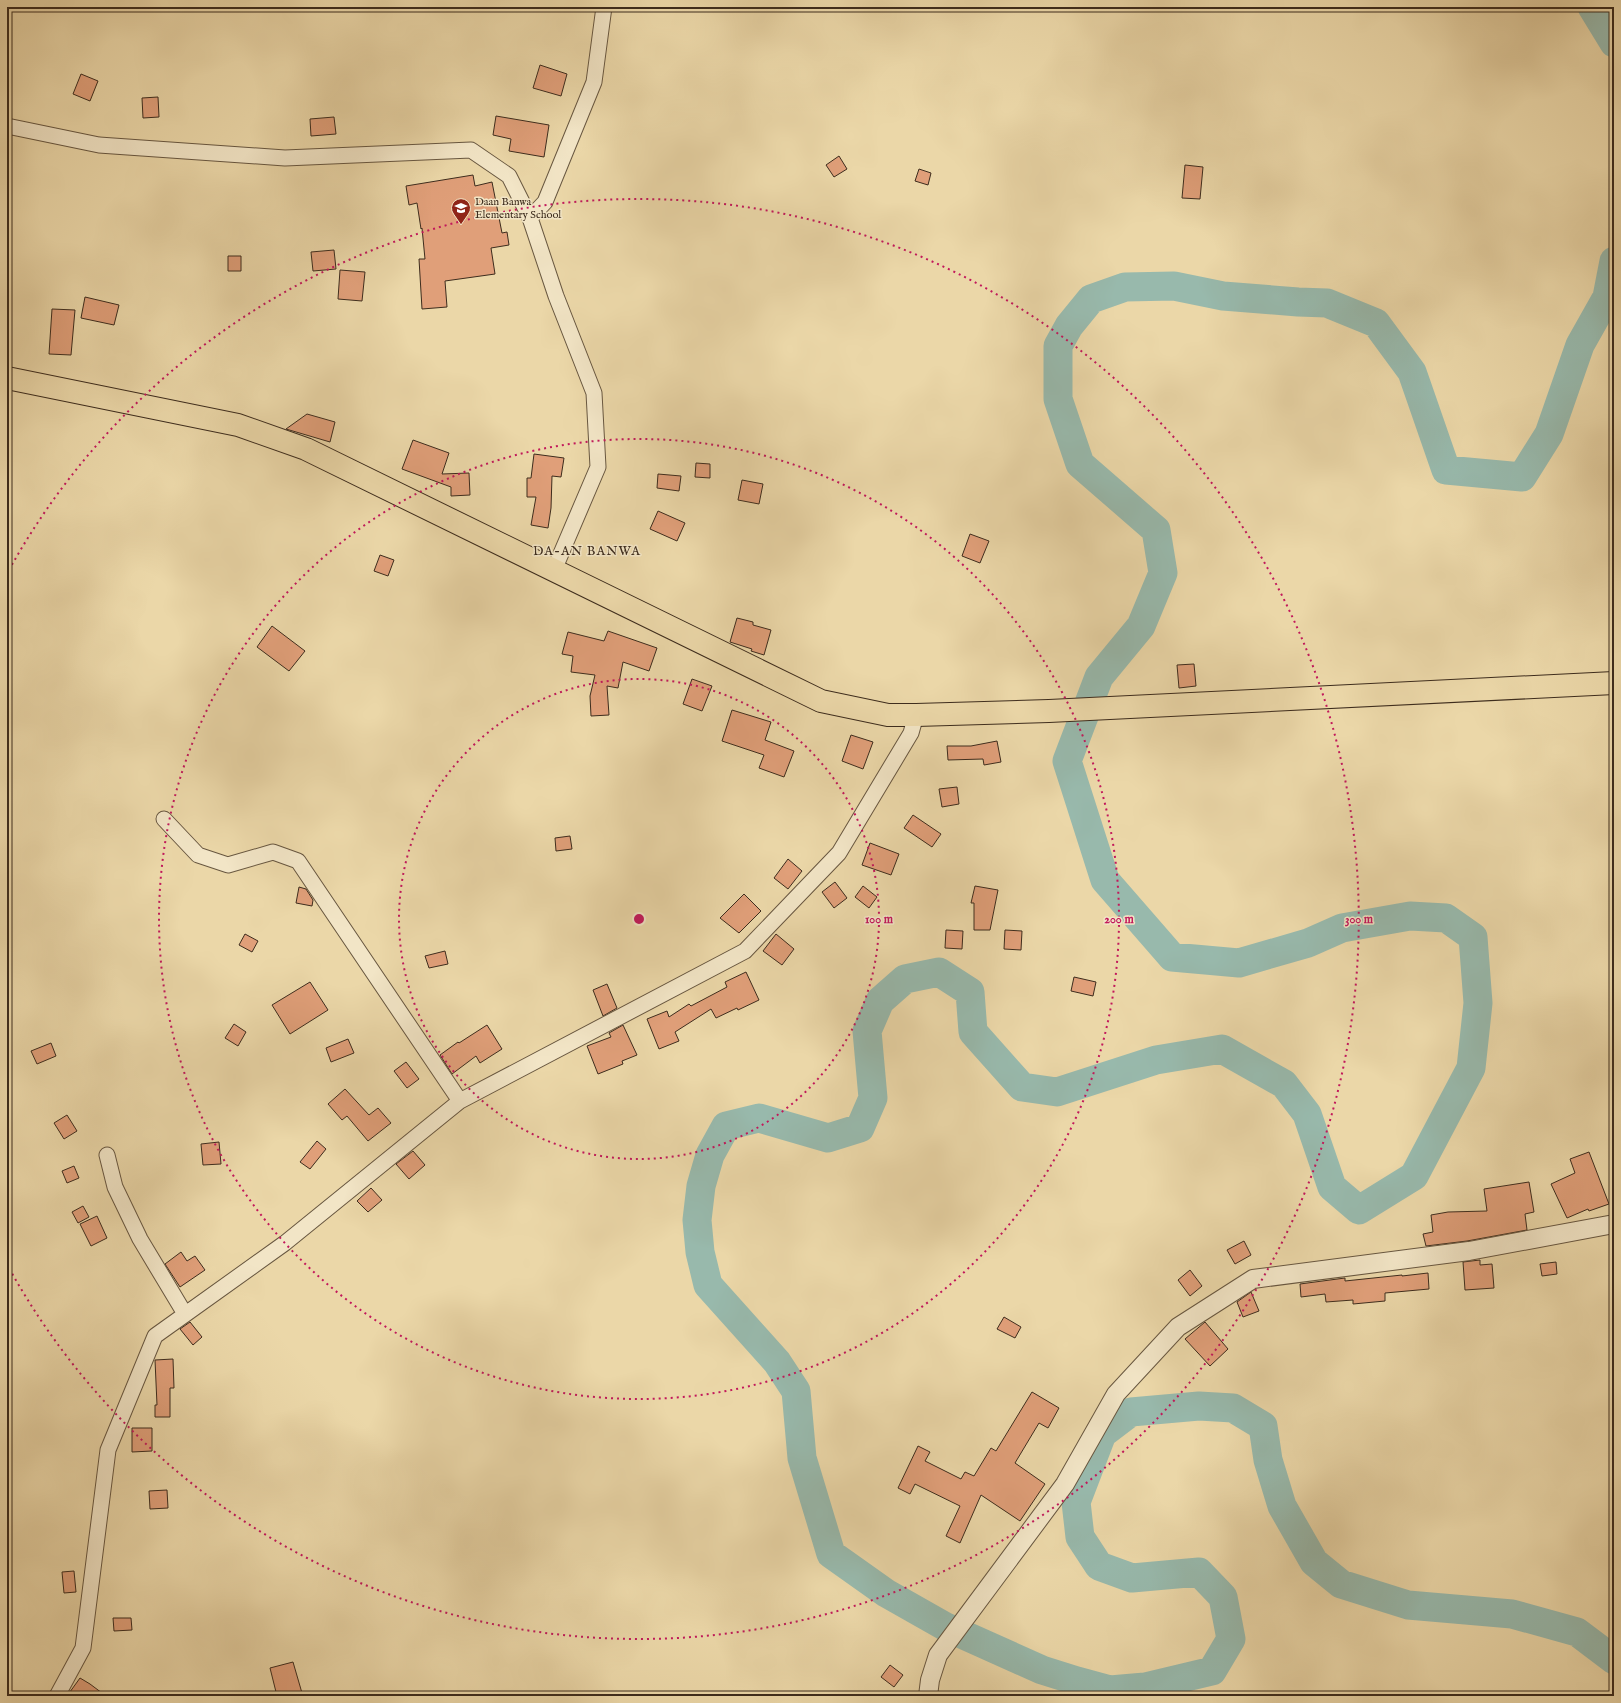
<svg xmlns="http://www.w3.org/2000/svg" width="1621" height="1703" font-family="'IM FELL English',serif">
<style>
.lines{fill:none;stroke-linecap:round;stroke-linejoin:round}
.river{stroke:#98b9ac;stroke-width:29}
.building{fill:#e09f79;stroke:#3d2c1d}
.minor-casing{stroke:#685740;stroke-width:17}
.tertiary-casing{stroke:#685740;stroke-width:20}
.primary-casing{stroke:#3d2c1d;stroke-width:24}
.minor{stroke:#f2e5c6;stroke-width:15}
.tertiary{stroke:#f2e5c6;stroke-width:18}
.primary{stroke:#ebd7a8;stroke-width:22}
.ring{fill:none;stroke:#c2185b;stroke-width:2;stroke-dasharray:2 4}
.labels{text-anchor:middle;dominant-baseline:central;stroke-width:3;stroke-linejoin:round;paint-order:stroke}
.poi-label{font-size:11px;fill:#3d2c1d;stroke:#f2e5c6;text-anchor:start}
.quarter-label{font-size:13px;letter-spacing:1px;fill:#3d2c1d;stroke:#f2e5c6}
.centre{fill:#c2185b;stroke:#f2e5c6;stroke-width:2}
.ring-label{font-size:12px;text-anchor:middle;font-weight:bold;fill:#c2185b;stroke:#f2e5c6;stroke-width:3;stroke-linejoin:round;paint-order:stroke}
</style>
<rect width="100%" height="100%" fill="#ebd7a8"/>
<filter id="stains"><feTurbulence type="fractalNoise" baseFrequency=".005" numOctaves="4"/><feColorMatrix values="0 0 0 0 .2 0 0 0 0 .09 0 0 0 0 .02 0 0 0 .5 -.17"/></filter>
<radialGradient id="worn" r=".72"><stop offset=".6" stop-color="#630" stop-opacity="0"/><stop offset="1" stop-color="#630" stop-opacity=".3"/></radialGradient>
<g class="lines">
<path class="river" d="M1592 7 1614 43
M1614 261 1607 297 1580 345 1549 434 1522 477 1446 470 1412 372 1376 323 1327 303 1298 302 1223 296 1174 286 1125 287 1091 299 1069 326 1058 346V399L1080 464 1156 530 1163 573 1141 626 1099 677 1067 761 1105 880 1172 957 1239 963 1308 943 1342 928 1410 916 1446 918 1473 937 1478 1003 1471 1068 1414 1176 1359 1210 1332 1187 1307 1114 1284 1084 1222 1049 1156 1060 1057 1092 1022 1087 973 1032 970 992 939 972 905 979 880 1001 867 1031 873 1098 860 1128 828 1138 759 1118 726 1126 710 1155 701 1186 697 1220 700 1252 708 1285 777 1362 796 1391 802 1458 831 1554 886 1593 946 1627 1042 1670 1077 1681 1110 1690 1145 1687 1212 1671 1231 1639 1223 1597 1199 1572 1132 1578 1099 1566 1080 1537 1076 1502 1102 1434 1131 1412 1199 1406 1233 1408 1263 1426 1268 1460 1282 1506 1314 1562 1341 1584 1408 1605 1512 1614 1577 1632 1614 1660"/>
</g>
<path class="building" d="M540 65 567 74 561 96 533 88Z
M81 74 98 81 90 101 73 94Z
M158 97 159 117 143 118 142 98Z
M496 116 549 125 544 157 509 151 511 139 493 135Z
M334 117 336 134 311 136 310 119Z
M839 156 847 169 834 177 826 165Z
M1185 165 1203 167 1200 199 1182 198Z
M919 169 931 173 928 185 915 181Z
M473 175 475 186 492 182 502 233 507 232 509 245 491 248 495 274 445 281 447 307 422 309 419 259H425L422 228 421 229 417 203 409 205 406 186Z
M334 250 336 269 313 271 311 252Z
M228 256H241V271H228Z
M340 270 365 272 362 301 338 299Z
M85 297 119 305 114 325 81 318Z
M52 309 75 310 71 355 49 354Z
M307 414 335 422 330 442 286 429Z
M413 440 449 453 442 474 469 473 470 495 451 496V487L402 469Z
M534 454 564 458 561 477 552 476 551 508 548 528 531 525 536 497H527V478H531Z
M696 463 710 464V478L695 477Z
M658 474 681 476 679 491 657 488Z
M742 480 763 484 759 504 738 500Z
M658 511 685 523 677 541 650 529Z
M970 534 989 541 980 563 962 556Z
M380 555 394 560 388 576 374 571Z
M737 618 753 622V625L771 630 764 655 751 651 752 649 730 642Z
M272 626 305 651 289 671 257 647Z
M608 631 657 648 649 671 623 662 618 688 607 686 609 715 591 716 590 696 595 675 571 672 573 656 562 654 568 632 604 641Z
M1194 664 1196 686 1179 688 1177 665Z
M692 679 712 686 702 711 683 704Z
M732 710 771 722 765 740 794 751 784 777 759 768 764 755 722 741Z
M851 735 873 742 863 769 842 761Z
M997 741 1001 762 984 765 983 759 948 760 947 746H971Z
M957 787 959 804 942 807 939 789Z
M913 815 941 834 932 847 904 828Z
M570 836 572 849 556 851 555 838Z
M870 843 899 854 891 875 862 865Z
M788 859 802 871 788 889 774 878Z
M835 882 847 898 834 908 822 892Z
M863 886 877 897 869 908 855 897Z
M975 886 998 890 990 930H974V903H971Z
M299 887 306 889 313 900 312 906 296 903Z
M744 894 761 911 739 933 720 918Z
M946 930 963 931 962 949 945 948Z
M1005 930 1022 931 1021 950 1004 949Z
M245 934 258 941 252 952 239 945Z
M776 934 794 949 782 965 763 951Z
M445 951 448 964 429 968 425 956Z
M746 972 759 1000 738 1010 737 1008 716 1018 711 1009 675 1032 679 1041 659 1049 647 1019 667 1011 669 1017 689 1004 691 1006 727 987 725 982Z
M1074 977 1096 982 1093 996 1071 991Z
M310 982 328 1010 290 1034 272 1005Z
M607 984 617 1008 603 1016 593 990Z
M234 1024 246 1032 238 1046 225 1038Z
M487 1025 502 1049 480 1063 476 1056 452 1074 440 1055 458 1042 459 1043Z
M623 1025 637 1055 622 1061 623 1064 598 1074 587 1046 611 1037 609 1033Z
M348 1039 354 1053 331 1062 326 1048Z
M51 1043 56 1056 37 1064 31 1051Z
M406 1062 419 1079 407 1088 394 1071Z
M345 1089 369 1115 378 1108 391 1123 368 1141 347 1116 342 1120 328 1104Z
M67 1115 77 1131 64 1139 54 1123Z
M317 1141 326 1149 310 1169 300 1162Z
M219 1142 221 1164 203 1165 201 1144Z
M413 1151 425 1165 409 1179 396 1164Z
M1589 1152 1609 1204 1589 1211 1588 1209 1567 1218 1551 1184 1575 1173 1570 1159Z
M74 1166 79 1178 67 1183 62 1171Z
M1529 1182 1534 1212 1525 1214 1527 1230 1467 1241 1426 1246 1423 1234 1433 1232 1431 1215 1448 1212 1487 1211 1484 1189Z
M371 1188 382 1200 368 1212 357 1201Z
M83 1206 89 1217 78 1223 72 1212Z
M97 1216 107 1238 91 1246 80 1224Z
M1244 1241 1251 1255 1235 1264 1227 1250Z
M181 1252 187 1261 195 1256 205 1270 180 1287 165 1264Z
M1480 1260V1265L1492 1264 1494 1288 1465 1290 1463 1262Z
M1556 1262 1557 1274 1542 1276 1540 1264Z
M1190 1270 1202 1286 1190 1296 1178 1280Z
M1428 1273 1429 1289 1385 1293V1301L1353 1304V1300L1326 1302 1325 1294 1301 1297 1300 1284 1345 1278V1281L1402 1275V1276Z
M1251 1292 1259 1311 1243 1317 1237 1302Z
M1004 1317 1021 1327 1015 1338 997 1329Z
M190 1322 202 1337 193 1345 180 1329Z
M1205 1322 1228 1349 1210 1366 1185 1339Z
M173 1359 174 1388H170V1417H155V1405H157L155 1360Z
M1032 1392 1059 1408 1048 1428 1039 1423 1015 1463 1045 1484 1020 1521 981 1495 960 1543 946 1536 960 1506 915 1484 910 1494 898 1488 918 1446 930 1452 925 1461 961 1479 965 1472 974 1476 991 1448 996 1451Z
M132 1428H152V1451L132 1452Z
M167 1490 168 1508 150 1509 149 1491Z
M74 1571 76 1592 64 1593 62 1572Z
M113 1618H131L132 1630 114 1631Z
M293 1662 302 1693 290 1696H277L270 1668Z
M890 1665 903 1675 894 1687 881 1677Z
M80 1678 90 1684 106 1696H67Z"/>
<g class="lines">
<defs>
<path id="minor" d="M7 126 99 145 285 158 471 150 509 176 530 218 556 296 594 393 598 467 554 570
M530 218 545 202 594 82 604 7
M164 819 198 855 228 865 273 852 298 861 460 1101
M107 1155 115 1187 140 1239 185 1314
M57 1696 83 1648 108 1450 155 1336 285 1243 460 1101 745 951 839 853 911 733 916 715"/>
<path id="tertiary" d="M928 1696 930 1680 938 1655 1065 1484 1116 1394 1178 1327 1253 1279 1469 1251 1614 1224"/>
<path id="primary" d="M7 378 238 425 306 449 821 701 888 715H916L1049 711 1614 683"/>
</defs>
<use href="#minor" class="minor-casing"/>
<use href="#tertiary" class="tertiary-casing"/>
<use href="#primary" class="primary-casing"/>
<use href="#minor" class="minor"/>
<use href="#tertiary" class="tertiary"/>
<use href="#primary" class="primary"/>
</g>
<g class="ring">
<circle cx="639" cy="919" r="240"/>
<circle cx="639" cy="919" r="480"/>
<path d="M9 570A720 720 0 1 1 9 1268"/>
</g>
<defs>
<symbol id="school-pin" viewBox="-11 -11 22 30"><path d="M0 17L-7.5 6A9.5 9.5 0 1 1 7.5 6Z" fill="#8f2418" stroke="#f2e5c6"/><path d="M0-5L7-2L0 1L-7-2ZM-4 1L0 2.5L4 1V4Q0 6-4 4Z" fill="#fff"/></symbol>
</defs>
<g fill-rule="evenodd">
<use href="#school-pin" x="450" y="197" width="22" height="30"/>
</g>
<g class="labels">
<g class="poi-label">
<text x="475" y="202">Daan Banwa<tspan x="475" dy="13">Elementary School</tspan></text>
</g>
<g class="quarter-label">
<text x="587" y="551">DA-AN BANWA</text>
</g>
</g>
<circle cx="639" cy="919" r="6" class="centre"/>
<g class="ring-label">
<text x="879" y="923">100 m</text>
<text x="1119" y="923">200 m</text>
<text x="1359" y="923">300 m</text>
</g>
<rect width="1621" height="1703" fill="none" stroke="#ebd7a8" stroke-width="24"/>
<rect x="8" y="8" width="1605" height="1687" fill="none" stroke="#3d2c1d" stroke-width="2"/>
<rect x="12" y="12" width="1597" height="1679" fill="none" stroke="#3d2c1d"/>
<rect width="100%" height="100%" filter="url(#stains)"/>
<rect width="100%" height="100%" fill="url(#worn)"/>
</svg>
